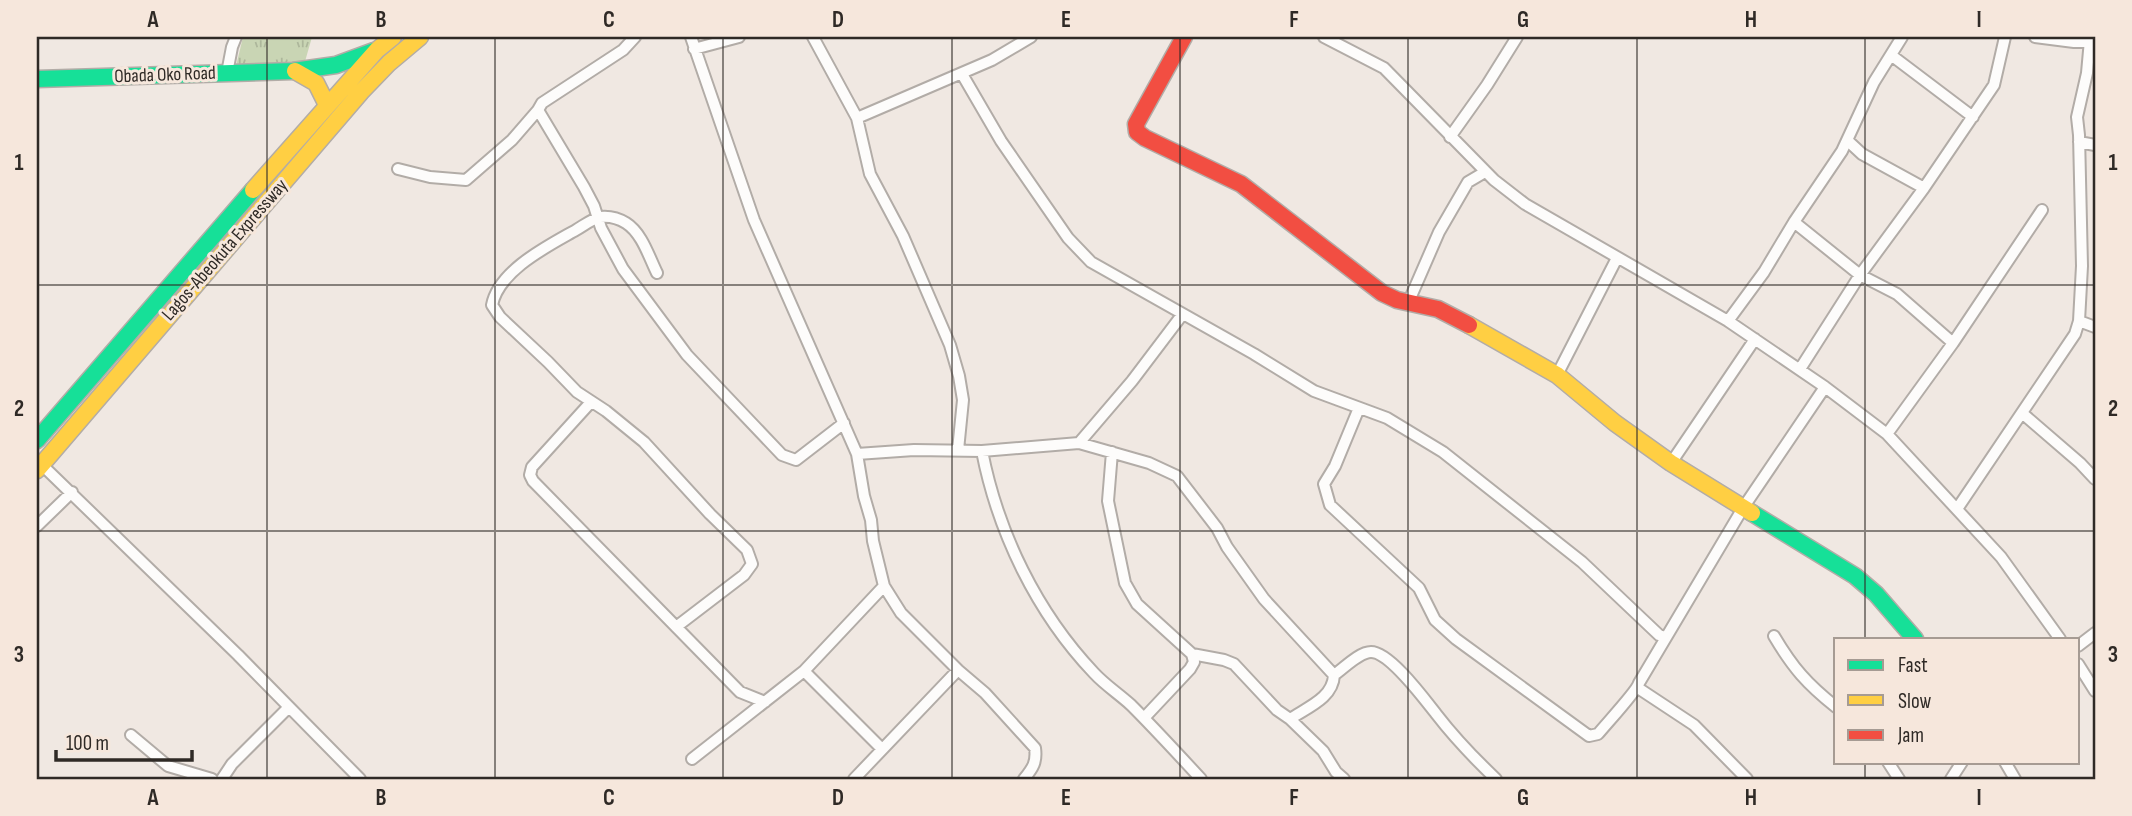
<svg xmlns="http://www.w3.org/2000/svg" width="2132" height="816" font-family="'Sofia Sans Condensed',sans-serif">
<style>
.park{fill:url(#park-tufts)}
.lines{fill:none;stroke-linecap:round;stroke-linejoin:round}
.street-casing{stroke:#b2aca7;stroke-width:14}
.fast-casing{stroke:#b2aca7;stroke-width:19}
.slow-casing{stroke:#b2aca7;stroke-width:19}
.jam-casing{stroke:#b2aca7;stroke-width:19}
.street{stroke:#fdfcfb;stroke-width:10}
.fast{stroke:#16e098;stroke-width:16}
.slow{stroke:#ffcf43;stroke-width:16}
.jam{stroke:#f24e42;stroke-width:16}
.grid{fill:none;stroke:#2f2a26;stroke-width:2;stroke-opacity:0.55}
.labels{text-anchor:middle;dominant-baseline:central;stroke-width:6;stroke-linejoin:round;paint-order:stroke}
.street-label{font-size:19px;fill:#2f2a26;stroke:#f6e7dc}
.neatline{fill:none;stroke:#2f2a26;stroke-width:2.5}
.grid-label{font-size:23px;text-anchor:middle;font-weight:bold;fill:#2f2a26}
</style>
<defs>
<pattern id="park-tufts" width="24" height="20" patternUnits="userSpaceOnUse" patternTransform="scale(1.75)"><rect width="24" height="20" fill="#c9d5b4"/><path d="M3 7l-1-3M5 7V3M7 7l1-3M15 17l-1-3M17 17v-4M19 17l1-3" fill="none" stroke="#adb79b"/></pattern>
</defs>
<rect width="100%" height="100%" fill="#f0e8e2"/>
<path class="park" d="M243 37H312L304 65 236 66Z"/>
<g class="lines">
<defs>
<path id="street" d="M635 37 623 50 542 103 538 110 584 187 594 206 601 228 623 269 687 355 782 455 796 460 844 423
M691 37 754 220 857 454 864 496 871 520 873 541 884 586 901 613 958 670 985 693 1035 748C1037 762 1033 768 1024 779
M813 37 857 118 870 174 903 236 950 345 959 376 963 400 958 450
M1324 37 1384 68 1494 180 1525 204 1728 321 1825 387 1887 434 2001 557 2060 639
M2035 37 2074 42 2095 40
M694 49 739 37
M1891 55 1973 117
M227 73 232 47 236 37
M962 74 1001 141 1068 238 1091 262 1254 354 1314 391 1387 418 1443 452 1582 562 1659 635 1665 637
M857 118 992 60 1031 37
M1450 137 1487 85 1517 37
M1848 141 1862 154 1924 188
M2079 142 2095 145
M398 169 430 177 466 180 512 140 538 110
M1794 222 1860 275 1897 294 1953 343
M657 273C649 257 642 233 626 223 618 218 609 216 600 217 592 219 583 226 576 230 548 246 499 270 492 305L500 317 548 362 577 392 606 411 644 442 710 514 747 550 752 564 744 575 676 627
M1409 301 1439 232 1468 182 1485 172
M1728 321 1764 272 1794 222 1842 151 1874 82 1902 37
M2079 321 2095 327
M1800 369 1860 275 1924 188 1994 85 2005 37
M1557 375 1617 258
M591 402 532 467 530 475 533 481 740 692 765 702
M1359 408 1335 466 1324 484 1330 505 1419 588 1435 620 1456 639 1589 736 1598 734C1606 724 1637 691 1639 683L1743 508 1825 387
M2022 413 2080 463 2095 479
M1887 434 1953 343 2042 210
M1079 443 1132 381 1182 315
M982 451C998 533 1037 613 1094 673 1105 685 1119 694 1131 705 1155 729 1178 754 1201 779
M1112 452 1108 501 1125 583 1137 604 1192 654 1194 662 1190 669 1144 718
M857 454 914 450 982 451 1079 443 1149 463 1177 476 1217 528 1227 547 1264 599 1334 675C1333 698 1308 707 1290 719L1323 751 1336 772 1344 779
M1671 463 1755 339
M41 464 238 655 360 779
M1957 509 2075 334 2079 321 2082 266 2079 135 2077 117 2087 73 2090 40
M37 526 72 492
M1774 636C1793 668 1807 684 1836 707
M2078 646 2095 633
M1192 654 1224 660 1234 664 1277 710 1290 719
M2078 664 2095 691
M804 671 881 748
M1334 675C1343 669 1359 652 1371 652 1390 652 1425 700 1437 715 1454 737 1476 760 1496 779
M1638 688 1694 725 1747 779
M131 735 168 766 212 779
M692 759 804 671 884 586
M1888 762 1899 779
M2005 762 2015 779
M222 779 232 764 289 707
M854 779 958 670
M1951 779 1962 762"/>
<path id="fast" d="M37 79 293 71 336 65 374 51
M37 440 253 190
M1752 513 1855 576 1876 594 1915 639"/>
<path id="slow" d="M295 71 316 83 327 105
M253 190 377 50 393 37
M1469 325 1557 375 1615 423 1671 463 1752 513
M37 470 361 92 389 63 420 37"/>
<path id="jam" d="M1184 37 1136 124 1137 132 1145 138 1241 184 1382 293 1397 300 1438 309 1469 325"/>
</defs>
<use href="#street" class="street-casing"/>
<use href="#fast" class="fast-casing"/>
<use href="#slow" class="slow-casing"/>
<use href="#jam" class="jam-casing"/>
<use href="#street" class="street"/>
<use href="#fast" class="fast"/>
<use href="#slow" class="slow"/>
<use href="#jam" class="jam"/>
</g>
<path class="grid" d="M267 37V779M495 37V779M723 37V779M952 37V779M1180 37V779M1408 37V779M1637 37V779M1865 37V639M37 285H2095M37 531H2095M1865 762V779"/>
<g class="labels">
<g class="street-label">
<text transform="translate(165 75) rotate(-2)">Obada Oko Road</text>
<text transform="translate(225 250) rotate(-49)">Lagos-Abeokuta Expressway</text>
</g>
</g>
<rect width="2132" height="816" fill="none" stroke="#f6e7dc" stroke-width="77"/>
<rect x="1834" y="638" width="245" height="126" fill="#f6e7dc" stroke="#a69b93" stroke-width="2"/>
<rect x="1848" y="660" width="35" height="10" fill="#16e098" stroke="#a69b93" stroke-width="2"/>
<text x="1898" y="672" font-size="21" fill="#2f2a26">Fast</text>
<rect x="1848" y="695" width="35" height="10" fill="#ffcf43" stroke="#a69b93" stroke-width="2"/>
<text x="1898" y="708" font-size="21" fill="#2f2a26">Slow</text>
<rect x="1848" y="730" width="35" height="10" fill="#f24e42" stroke="#a69b93" stroke-width="2"/>
<text x="1898" y="742" font-size="21" fill="#2f2a26">Jam</text>
<path d="M56 750v10h136v-10" fill="none" stroke="#2f2a26" stroke-width="3.5"/>
<text x="66" y="750" font-size="21" fill="#2f2a26" stroke="#f6e7dc" stroke-width="5" paint-order="stroke">100 m</text>
<rect x="38" y="38" width="2056" height="740" class="neatline"/>
<g class="grid-label">
<text x="153" y="27">A</text>
<text x="381" y="27">B</text>
<text x="609" y="27">C</text>
<text x="838" y="27">D</text>
<text x="1066" y="27">E</text>
<text x="1294" y="27">F</text>
<text x="1523" y="27">G</text>
<text x="1751" y="27">H</text>
<text x="1979" y="27">I</text>
<text x="19" y="170">1</text>
<text x="2113" y="170">1</text>
<text x="19" y="416">2</text>
<text x="2113" y="416">2</text>
<text x="19" y="662">3</text>
<text x="2113" y="662">3</text>
<text x="153" y="805">A</text>
<text x="381" y="805">B</text>
<text x="609" y="805">C</text>
<text x="838" y="805">D</text>
<text x="1066" y="805">E</text>
<text x="1294" y="805">F</text>
<text x="1523" y="805">G</text>
<text x="1751" y="805">H</text>
<text x="1979" y="805">I</text>
</g>
</svg>
